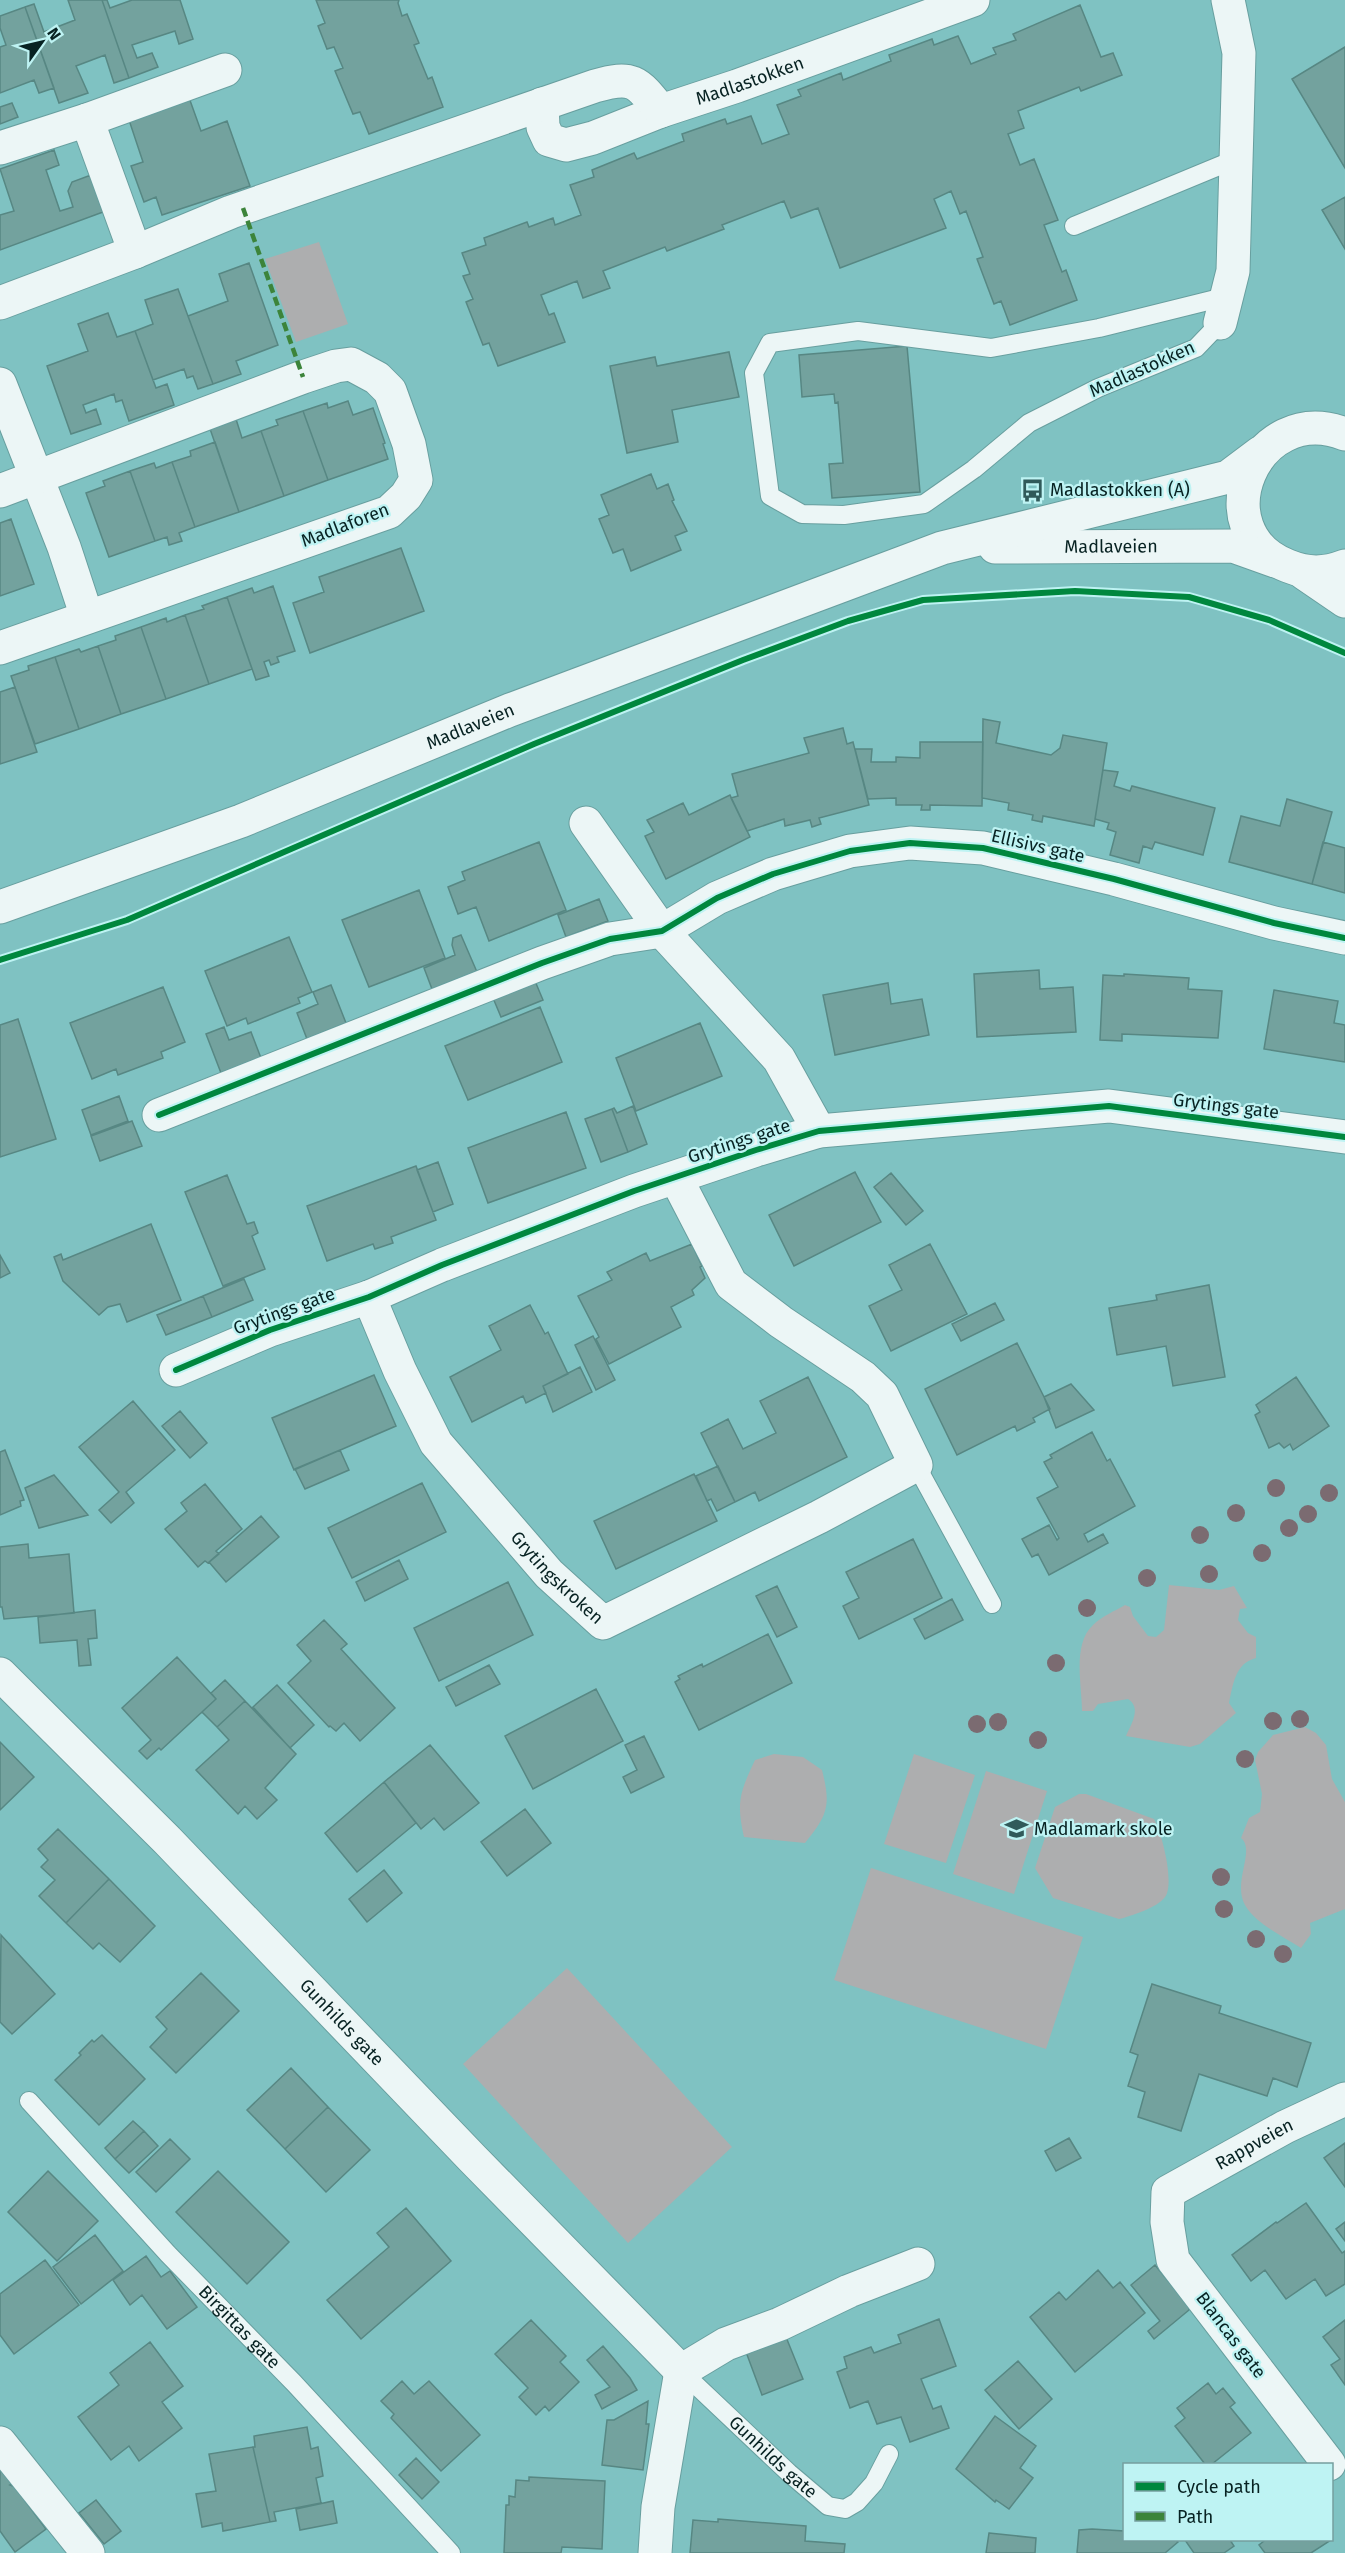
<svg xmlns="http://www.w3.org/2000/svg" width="1345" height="2553" font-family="'Fira Sans',sans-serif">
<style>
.green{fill:#adaeaf}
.building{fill:#73a29e;stroke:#578783;stroke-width:1.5}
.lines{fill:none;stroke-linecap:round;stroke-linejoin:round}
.service-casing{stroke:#689f9f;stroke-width:20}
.minor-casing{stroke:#689f9f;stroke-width:35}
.secondary-casing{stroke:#689f9f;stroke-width:35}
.service{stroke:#ecf6f6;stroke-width:18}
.minor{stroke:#ecf6f6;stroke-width:33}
.secondary{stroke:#ecf6f6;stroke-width:33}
.quiet{stroke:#3c843a;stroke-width:4.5;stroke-dasharray:9 4.5;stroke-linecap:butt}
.cycleway-casing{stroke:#bef3f3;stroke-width:10}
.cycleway{stroke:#00873e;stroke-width:6}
.tree{fill:#7b6b71}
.labels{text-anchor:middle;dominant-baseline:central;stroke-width:4.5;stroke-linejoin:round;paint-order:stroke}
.street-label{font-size:18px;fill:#072222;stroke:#bef3f3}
.poi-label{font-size:18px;fill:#072222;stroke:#bef3f3;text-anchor:start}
</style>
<rect width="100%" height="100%" fill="#7fc2c2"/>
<path class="green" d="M319 242 348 324 296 342 265 259Z
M1169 1585 1219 1590 1234 1586 1247 1608 1240 1609 1238 1620 1248 1633 1256 1637V1658C1235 1663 1233 1685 1229 1703L1236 1713 1200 1744 1190 1747 1126 1736C1131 1724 1142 1708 1128 1699L1098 1704 1093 1711H1082C1082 1686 1072 1644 1093 1625 1102 1616 1115 1611 1125 1605L1130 1607 1133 1616 1148 1636 1156 1637 1164 1630Z
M1305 1727 1316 1733 1326 1745 1332 1779 1345 1802V1909L1310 1923 1311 1934 1301 1948C1283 1936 1256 1924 1245 1905 1232 1882 1256 1850 1241 1838L1249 1818 1260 1812 1262 1794 1255 1760 1258 1752 1273 1735Z
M774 1754 803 1757 822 1770C831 1805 828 1815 805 1843L744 1837C736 1802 740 1792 755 1760Z
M914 1754 975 1775 946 1863 884 1844Z
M986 1771 1047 1791 1014 1894 953 1874Z
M1079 1794H1086L1154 1819C1162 1833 1175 1884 1165 1897 1157 1908 1131 1916 1119 1919L1053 1898 1035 1868 1055 1807Z
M871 1868 1083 1937 1046 2049 834 1980Z
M567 1968 732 2147 628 2243 463 2064Z"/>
<path class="building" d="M68 0H102L129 78 114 83 105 55 76 66 88 93 59 103 25 7 34 4 44 32 75 20Z
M102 0H107L110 8 132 0H180L193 39 179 44 175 31 132 45 137 58 152 53 158 67 129 78Z
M316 0H399L398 3 402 16 407 14 419 43 414 45 428 79 432 77 443 107 369 134 360 112 353 114 335 71 343 68 334 47 327 49 318 26 325 23Z
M1080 5 1101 57 1113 53 1122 75 1081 91 1079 87 1018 111 1024 128 1008 134 1020 165 1034 159 1058 220 1044 225 1062 272 1066 270 1077 300 1010 325 1001 301 994 304 977 259 983 257 966 211 960 214 951 191 934 199 946 228 840 268 818 208 791 218 784 201 722 225 724 229 667 251 665 247 603 271 610 288 583 298 577 281 541 295 549 315 554 313 565 342 498 366 489 343 483 345 466 302 473 299 463 276 470 274 462 253 486 245 484 238 527 222 529 227 553 218 555 225 581 215 570 185 594 177 592 170 634 153 637 159 684 141 682 134 725 119 727 124 751 116 762 144 789 134 777 105 801 96 798 90 841 73 843 80 891 61 889 55 932 39 934 45 958 36 971 64 996 54 993 48 1016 40 1013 34Z
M25 7 54 88 39 93 34 80 0 93V47L6 45 0 28V16Z
M1345 47V168L1292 79Z
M187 92 201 131 227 121 250 186 162 215 156 197 144 202 131 166 143 162 128 117Z
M12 103 18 117 0 124V107Z
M54 150 59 165 46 170 60 211 73 207 68 191 72 182 91 175 103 212 0 250V215L14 211 0 169Z
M1345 197V249L1322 210Z
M249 263 278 345 236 361 241 374 213 384 188 316 228 301 219 274Z
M178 289 213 384 198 389 193 376 187 378 184 369 153 380 135 331 153 324 145 300Z
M108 313 117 337 135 331 156 388 167 384 174 405 129 421 122 400 116 402 114 394 83 405 86 413 96 409 101 424 71 434 47 366 88 351 78 324Z
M907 346 920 492 832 498 829 464 843 463 838 402 835 403 834 394 802 397 799 355Z
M729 352 739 397 672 410 678 442 627 453 610 366 655 357 657 366Z
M348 401 353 415 373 408 385 443 383 444 388 459 328 480 303 411 327 403 328 408Z
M303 411 328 480 284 496 261 431 278 425 276 420Z
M235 416 242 438 261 431 284 496 239 512 209 426Z
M215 442 239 512 195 527 172 462 191 456 190 451Z
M172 462 195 527 179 533 182 541 169 545 167 537 155 541 130 471 154 463 156 468Z
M130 471 155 541 109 557 86 493 105 486 103 481Z
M651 474 657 489 668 484 674 500 672 501 687 531 675 536 681 550 631 571 623 549 613 553 599 519 609 515 601 495Z
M11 519 34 584 0 596V523Z
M401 548 424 611 310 653 293 603 324 592 319 577Z
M273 586 295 651 277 657 279 662 271 665 269 660 264 662 269 676 256 680 227 597 252 588 254 593Z
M227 597 252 669 209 684 185 615 204 609 202 606Z
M185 615 209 684 166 699 141 627 166 618 167 622Z
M141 627 166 699 121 714 98 646 116 640 115 636Z
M98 646 121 714 79 729 55 657 79 649 81 652Z
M55 657 79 729 35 744 11 676 29 670 28 666Z
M15 687 37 752 0 764V692Z
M983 719 1000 722 996 743 1051 755 1060 748 1063 735 1107 743 1094 826 1043 816 1042 822 1032 820 1033 815 1008 810 1009 803 982 798Z
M843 728 847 744 853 742 869 805 819 818 821 824 812 827 810 820 785 826 784 819 747 831 731 798 738 796 732 774 809 753 804 738Z
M920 742H983L982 806 930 805V810H921L922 805H896V798L868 799 855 749H872L871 762H896V757L920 758Z
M1103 770 1118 772 1114 786 1130 791 1132 786 1215 808 1203 855 1155 842 1152 849 1143 846 1139 863 1110 855 1116 832 1107 829 1109 823 1095 819Z
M730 795 750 837 666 879 645 836 654 832 647 820 683 803 689 815Z
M1287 799 1332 812 1312 884 1229 862 1241 816 1280 826Z
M539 842 566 910 489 941 476 907 458 914 448 887 465 880 462 872Z
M1323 842 1345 848V893L1312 884Z
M419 890 445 958 369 987 342 920Z
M599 899 608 921 566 937 558 915Z
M461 935 477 972 432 989 424 968 455 955 452 945 453 938Z
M289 937 312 992 298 998 300 1003 248 1024 246 1018 227 1026 205 971Z
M1039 970 1040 989 1073 987 1076 1032 977 1037 974 974Z
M1124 974 1189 978 1188 989 1222 991 1218 1038 1122 1034V1041L1100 1040 1103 975 1124 976Z
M535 981 543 1000 501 1017 493 998Z
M888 983 891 1004 922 999 929 1035 835 1055 823 995Z
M331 985 346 1023 307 1039 297 1013 318 1004 313 992Z
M163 987 185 1042 161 1052 163 1058 118 1075 116 1069 92 1079 70 1023Z
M1274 990 1338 1001 1334 1023 1345 1025V1062L1264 1049Z
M540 1007 562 1062 468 1100 445 1046Z
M18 1019 56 1139 0 1157V1025Z
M700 1023 722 1076 636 1111 616 1058Z
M224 1027 229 1040 251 1032 261 1058 221 1073 206 1034Z
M119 1096 128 1121 91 1135 82 1110Z
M633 1106 647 1144 628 1152 612 1109 614 1108 617 1113Z
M612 1109 628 1152 601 1162 585 1119Z
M566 1112 586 1168 488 1203 468 1148Z
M132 1121 142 1146 100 1161 91 1136Z
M438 1162 453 1204 433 1212 417 1170Z
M416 1166 436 1220 391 1237 393 1243 375 1249 373 1244 327 1261 307 1206Z
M855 1172 881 1222 794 1266 769 1215Z
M891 1173 923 1211 906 1225 874 1187Z
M227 1175 247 1224 254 1222 258 1233 252 1236 265 1269 223 1286 185 1192Z
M151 1224 181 1300 127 1322 120 1304 108 1307 99 1315 63 1281 54 1257 61 1254 63 1260Z
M692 1244 702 1266 700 1267 705 1278 692 1290 694 1295 671 1307 681 1327 609 1364 596 1339 599 1337 578 1296 612 1280 607 1272 646 1253 650 1261Z
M930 1244 967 1314 891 1351 869 1306 902 1290 889 1265Z
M0 1255 10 1273 0 1278Z
M244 1279 253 1300 212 1317 203 1296Z
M1209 1285 1225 1377 1173 1386 1166 1346 1117 1355 1109 1308 1157 1300 1156 1295Z
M203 1296 212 1317 166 1335 157 1315Z
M995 1303 1004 1320 961 1341 952 1324Z
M530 1305 545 1334 548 1332 568 1374 543 1386 546 1393 526 1403 523 1396 472 1422 450 1377 501 1350 489 1326Z
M593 1336 615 1380 596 1390 575 1345Z
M1017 1343 1050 1409 1033 1418 1035 1422 1017 1431 1015 1426 957 1455 925 1389Z
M580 1367 592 1392 553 1412 543 1386Z
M374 1375 396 1426 294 1470 272 1418Z
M808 1377 847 1457 759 1501 755 1492 735 1502 701 1433 728 1419 743 1449 776 1433 760 1401Z
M1296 1377 1329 1426 1293 1450 1290 1444 1284 1448 1279 1443 1269 1448 1255 1415 1260 1412 1256 1405Z
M1071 1384 1094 1410 1056 1428 1044 1397Z
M133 1401 175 1450 126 1492 134 1503 111 1523 99 1510 119 1492 79 1447Z
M180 1411 207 1443 190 1458 162 1426Z
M1092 1432 1107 1461 1110 1459 1135 1506 1084 1534 1088 1542 1103 1534 1108 1543 1049 1575 1038 1554 1032 1557 1022 1539 1049 1525 1057 1540 1059 1538 1037 1498 1058 1487 1044 1462 1052 1458 1050 1455Z
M5 1450 24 1500 20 1501 21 1506 0 1515V1452Z
M340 1450 349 1470 305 1489 295 1469Z
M718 1466 735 1502 717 1511 711 1499 707 1501 696 1476Z
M694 1474 717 1521 616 1569 594 1521Z
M54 1475 88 1515 39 1528 25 1488Z
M422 1483 446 1532 352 1578 328 1528Z
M205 1484 242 1529 216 1551 219 1554 208 1563 205 1561 198 1567 165 1529 187 1511 181 1503Z
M261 1516 279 1537 226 1582 209 1562Z
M913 1539 942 1598 859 1639 843 1606 859 1598 846 1572Z
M28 1544 29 1558 69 1554 74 1613 4 1619 2 1607H0V1547Z
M399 1560 408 1579 365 1601 356 1582Z
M508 1582 533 1635 439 1681 414 1628Z
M777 1586 797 1627 777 1637 756 1596Z
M952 1599 963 1620 925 1639 914 1619Z
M95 1610 97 1638 88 1639 91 1665 79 1666 77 1640 40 1643 38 1617Z
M324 1620 347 1644 341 1649 395 1708 360 1741 344 1723 336 1731 330 1726 329 1727 288 1683 311 1661 297 1645Z
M768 1634 792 1683 699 1730 675 1682 680 1679 678 1676 702 1664 703 1667Z
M177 1657 216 1699 161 1750 159 1748 147 1759 139 1751 151 1740 122 1708Z
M489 1665 500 1684 456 1706 446 1687Z
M225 1680 245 1701 217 1727 202 1712 216 1699 211 1693Z
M277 1685 314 1725 290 1748 253 1707Z
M596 1689 623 1741 533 1789 505 1736Z
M245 1701 296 1754 265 1788 277 1800 257 1819 245 1806 238 1814 196 1770 229 1740 217 1727Z
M644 1736 664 1777 631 1793 623 1777 637 1770 625 1745Z
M0 1742 34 1777 0 1810Z
M430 1745 479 1803 444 1830 434 1818 421 1829 384 1782Z
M384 1782 416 1823 357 1872 325 1833Z
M525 1809 551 1843 507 1876 481 1842Z
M58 1829 109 1879 66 1923 39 1896 55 1880 41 1867 48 1860 38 1849Z
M384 1870 402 1893 367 1922 349 1899Z
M109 1879 155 1926 120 1962 99 1943 93 1949 66 1923Z
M1 1935 55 1994 12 2034 0 2022Z
M201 1973 239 2011 176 2073 150 2047 167 2029 156 2017Z
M1152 1984 1221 2006 1219 2013 1311 2043 1297 2087 1273 2078 1267 2096 1199 2074 1181 2131 1138 2117 1145 2092 1128 2086 1138 2055 1130 2052Z
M102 2035 145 2079 99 2125 55 2080 81 2055 79 2053 92 2040 94 2042Z
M291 2068 328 2107 285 2149 247 2110Z
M328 2107 370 2150 326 2192 285 2149Z
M133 2121 144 2131 115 2159 105 2148Z
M144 2131 158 2146 129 2173 115 2159Z
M1069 2138 1081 2158 1056 2171 1045 2151Z
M170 2139 190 2159 156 2192 136 2172Z
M1345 2143V2187L1324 2158Z
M48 2171 98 2221 57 2261 8 2212Z
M218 2171 289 2242 247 2284 176 2212Z
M1306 2203 1342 2253 1345 2251V2284L1326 2296 1315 2279 1286 2299 1265 2270 1251 2281 1232 2255 1276 2222 1277 2223Z
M406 2208 451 2261 361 2339 327 2300 389 2247 377 2233Z
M1345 2222V2241L1336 2229Z
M95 2235 123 2271 81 2304 53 2267Z
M146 2256 161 2277 170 2271 197 2307 167 2329 142 2295 130 2305 113 2280Z
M45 2260 79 2305 14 2354 0 2335V2294Z
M1155 2265 1189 2306V2310L1154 2339 1148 2331 1160 2321 1131 2285Z
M1098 2270 1113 2288 1120 2282 1145 2313 1075 2372 1030 2317 1059 2292 1066 2300Z
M939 2319 956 2366 921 2379 933 2409 941 2406 949 2428 910 2442 901 2417 877 2424 868 2401 850 2408 837 2372 847 2368 844 2357 871 2347 874 2353 901 2343 898 2335Z
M531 2320 566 2356 560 2362 579 2382 549 2411 545 2406 536 2415 519 2397 528 2388 495 2354Z
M1345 2320V2385L1331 2365 1340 2359 1323 2337Z
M786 2337 803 2379 762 2395 746 2352Z
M150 2342 183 2386 162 2402 182 2428 139 2461 129 2446 111 2460 78 2417 119 2385 110 2373Z
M603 2346 630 2378 637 2390 602 2409 595 2395 610 2387 587 2360Z
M1018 2361 1052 2399 1019 2429 985 2390Z
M402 2381 414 2394 429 2381 480 2435 441 2471 391 2418 394 2414 381 2401Z
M1208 2383 1216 2394 1223 2388 1235 2403 1230 2407 1251 2433 1212 2464H1205L1175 2426 1185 2418 1177 2408Z
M648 2401 646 2424H649L643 2470 602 2465 607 2420H614Z
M995 2416 1036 2446 1020 2468 1033 2478 1009 2509 996 2500 995 2502 956 2469Z
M307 2427 311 2449 318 2447 323 2476 316 2478 321 2503 274 2512 276 2521 270 2522 253 2447H255L254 2436Z
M253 2447 270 2522 223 2531 222 2523 202 2527 196 2494 216 2491 209 2454Z
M416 2458 439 2482 422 2499 399 2475Z
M0 2468 12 2484 10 2485 15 2487 46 2529 15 2552 0 2531Z
M529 2477 605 2481 602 2549 562 2547 561 2553H504L506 2505H509V2496L515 2497 516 2480 529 2481Z
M96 2500 121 2531 104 2544 79 2513Z
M333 2501 337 2523 300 2530 296 2509Z
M718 2519 806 2526 805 2541 845 2544 844 2553H690L693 2520 718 2522Z
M1092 2529 1124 2531V2540H1176L1178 2542 1165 2553H1077L1079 2530Z
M989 2533 1036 2538 1035 2553H986Z
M1185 2540H1230L1234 2546 1224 2553H1194Z
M1263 2540H1331L1311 2553H1265L1259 2545 1264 2541Z"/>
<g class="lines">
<defs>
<g id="service">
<path d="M1074 226 1236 159"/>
<path d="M1220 323 1196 348 1098 388 1029 423 974 469 924 504 844 515 802 514 770 496 754 373 770 343 858 331 991 348 1099 328 1228 296"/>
<path d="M916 1465 992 1604"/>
<path id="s1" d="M29 2101 168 2254 294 2383 451 2553"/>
<path id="s2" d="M681 2371 789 2473 828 2506 845 2509 857 2502 874 2483 889 2454"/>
</g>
<g id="minor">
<path d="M542 104 543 127 549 140 566 145 593 138 661 111"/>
<path d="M87 120 135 252"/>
<path d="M0 148 87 120 225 70"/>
<path id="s3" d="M0 303 135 252 231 212 595 86C633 75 637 81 661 111L737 86 973 0"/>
<path d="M1220 323 1233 271 1239 53 1228 0"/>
<path d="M0 384 64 547 87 617"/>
<path d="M0 491 303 377 336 366 351 364 377 378 390 391 409 444 416 480 406 496 389 512 0 648"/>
<path d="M1304 573 1345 601"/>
<path d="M586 823 662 931 779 1059 819 1131"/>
<path d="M159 1115 542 963 610 939 662 931 717 898 773 874 850 851 910 843 983 848 1114 879 1274 923 1345 938"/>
<path id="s4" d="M369 1297 400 1371 436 1443 549 1574 603 1623 819 1517 916 1465 882 1395 863 1377 781 1322 731 1284 676 1178"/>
<path d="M176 1370 270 1330 369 1297 442 1265 634 1191 756 1150 819 1131 1109 1106 1345 1137"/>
<path id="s5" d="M0 1674 167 1840 473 2159 681 2371"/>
<path d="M0 2443 88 2553"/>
<path id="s6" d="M1329 2464 1173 2260 1167 2222 1168 2192 1285 2127 1345 2099"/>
<path d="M655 2553 658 2507 681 2371 726 2344 780 2324 849 2291 918 2264"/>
</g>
<g id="secondary">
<path d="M1345 434C1254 399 1200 532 1288 566 1308 574 1324 574 1345 566"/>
<path id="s7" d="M995 547 1233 546 1275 561"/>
<path id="s8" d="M0 907 241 821 510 710 942 548 1228 477 1260 453"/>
</g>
</defs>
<use href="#service" class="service-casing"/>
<use href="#minor" class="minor-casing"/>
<use href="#secondary" class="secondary-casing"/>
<use href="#service" class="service"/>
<use href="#minor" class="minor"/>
<use href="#secondary" class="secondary"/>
<path class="quiet" d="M243 208 303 377"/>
<defs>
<path id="cycleway" d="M0 960 127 920 534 744 743 660 848 621 923 600 1075 591 1189 597 1269 620 1345 653
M159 1115 542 963 610 939 662 931 717 898 773 874 850 851 910 843 983 848 1114 879 1274 923 1345 938
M176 1370 270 1330 369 1297 442 1265 634 1191 756 1150 819 1131 1109 1106 1345 1137"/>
</defs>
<use href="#cycleway" class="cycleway-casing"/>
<use href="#cycleway" class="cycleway"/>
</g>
<g class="tree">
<circle cx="1276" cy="1488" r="9"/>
<circle cx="1329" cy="1493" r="9"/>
<circle cx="1236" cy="1513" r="9"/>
<circle cx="1308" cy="1514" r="9"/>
<circle cx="1289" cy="1528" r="9"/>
<circle cx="1200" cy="1535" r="9"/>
<circle cx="1262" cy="1553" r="9"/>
<circle cx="1209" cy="1574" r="9"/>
<circle cx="1147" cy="1578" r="9"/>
<circle cx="1087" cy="1608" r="9"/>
<circle cx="1056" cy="1663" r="9"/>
<circle cx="1300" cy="1719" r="9"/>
<circle cx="1273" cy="1721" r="9"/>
<circle cx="998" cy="1722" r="9"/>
<circle cx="977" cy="1724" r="9"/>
<circle cx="1038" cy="1740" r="9"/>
<circle cx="1245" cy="1759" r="9"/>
<circle cx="1221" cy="1877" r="9"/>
<circle cx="1224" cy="1909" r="9"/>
<circle cx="1256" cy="1939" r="9"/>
<circle cx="1283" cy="1954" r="9"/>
</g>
<defs>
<symbol id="bus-bare" viewBox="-9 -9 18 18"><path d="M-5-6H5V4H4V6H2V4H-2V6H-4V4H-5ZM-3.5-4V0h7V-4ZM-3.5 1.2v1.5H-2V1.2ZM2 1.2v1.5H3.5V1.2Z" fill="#315a5a" stroke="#bef3f3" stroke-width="2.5" paint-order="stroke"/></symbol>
<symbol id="school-bare" viewBox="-9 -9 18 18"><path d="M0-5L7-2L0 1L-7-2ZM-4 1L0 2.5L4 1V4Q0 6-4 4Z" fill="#315a5a" stroke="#bef3f3" stroke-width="2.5" paint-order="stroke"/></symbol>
</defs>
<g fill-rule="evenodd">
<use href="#bus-bare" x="1016" y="474" width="33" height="33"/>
<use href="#school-bare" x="1000" y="1812" width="33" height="33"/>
</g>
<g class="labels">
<g class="street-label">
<text stroke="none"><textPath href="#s3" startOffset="806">Madlastokken</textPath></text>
<text transform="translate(1142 369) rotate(-24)">Madlastokken</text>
<text transform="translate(345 525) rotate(-21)">Madlaforen</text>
<text stroke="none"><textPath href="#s7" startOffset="116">Madlaveien</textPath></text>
<text stroke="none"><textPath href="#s8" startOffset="504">Madlaveien</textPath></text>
<text transform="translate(1038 846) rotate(13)">Ellisivs gate</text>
<text transform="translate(1226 1106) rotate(7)">Grytings gate</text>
<text transform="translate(739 1141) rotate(-18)">Grytings gate</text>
<text transform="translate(284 1311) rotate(-20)">Grytings gate</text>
<text stroke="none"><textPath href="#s4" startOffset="342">Grytingskroken</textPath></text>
<text stroke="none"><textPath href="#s5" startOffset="488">Gunhilds gate</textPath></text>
<text stroke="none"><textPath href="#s6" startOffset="424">Rappveien</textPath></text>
<text stroke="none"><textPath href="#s1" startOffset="309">Birgittas gate</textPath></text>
<text transform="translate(1231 2335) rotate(53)">Blancas gate</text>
<text stroke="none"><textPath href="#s2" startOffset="126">Gunhilds gate</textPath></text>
</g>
<g class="poi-label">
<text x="1050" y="490">Madlastokken (A)</text>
<text x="1034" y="1829">Madlamark skole</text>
</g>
</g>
<rect x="1123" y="2463" width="210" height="78" fill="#bef3f3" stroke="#759f9f" stroke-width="1.5"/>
<rect x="1135" y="2482" width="30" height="9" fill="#00873e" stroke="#759f9f" stroke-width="1.5"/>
<text x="1177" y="2493" font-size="18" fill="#072222">Cycle path</text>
<rect x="1135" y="2512" width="30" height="9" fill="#3c843a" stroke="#759f9f" stroke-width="1.5"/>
<text x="1177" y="2523" font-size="18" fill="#072222">Path</text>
<g transform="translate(42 42) rotate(56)" stroke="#bef3f3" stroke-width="4.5" paint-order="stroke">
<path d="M0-4.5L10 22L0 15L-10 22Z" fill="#072222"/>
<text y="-9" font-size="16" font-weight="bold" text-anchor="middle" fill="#072222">N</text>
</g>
</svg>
